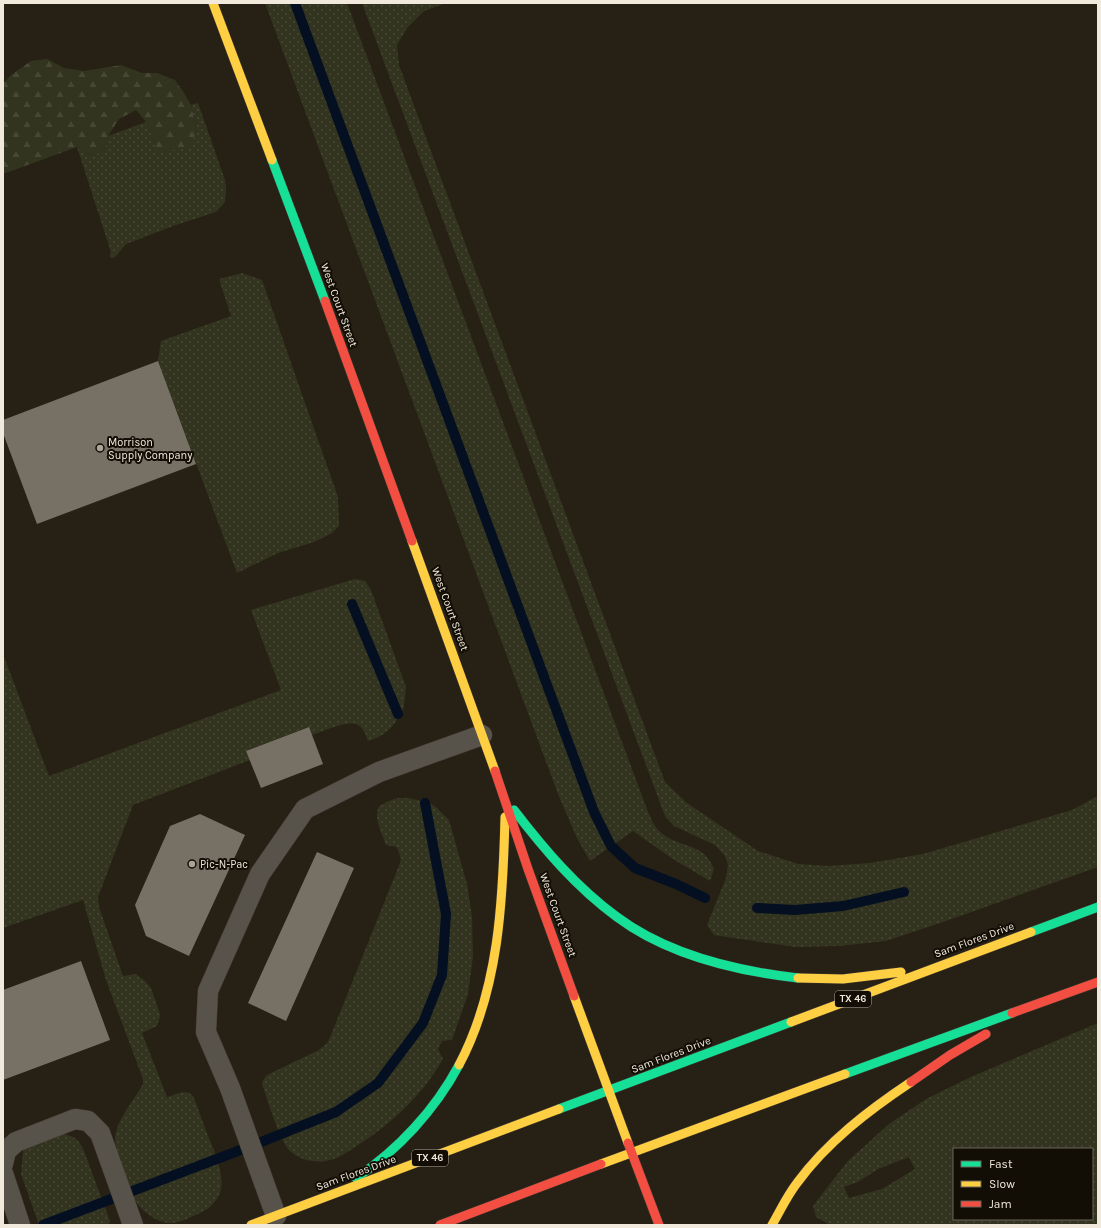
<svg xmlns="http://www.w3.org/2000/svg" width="1101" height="1228" font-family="Karla,sans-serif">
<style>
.grass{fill:url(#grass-dots);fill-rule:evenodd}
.forest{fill:url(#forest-firs)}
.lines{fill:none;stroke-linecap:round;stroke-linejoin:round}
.stream{stroke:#041021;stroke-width:10}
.building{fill:#777065}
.lane-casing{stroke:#413a32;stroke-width:21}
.fast-casing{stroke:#413a32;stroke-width:10}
.slow-casing{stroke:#413a32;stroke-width:10}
.jam-casing{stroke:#413a32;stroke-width:10}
.lane{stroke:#57524a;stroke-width:20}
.fast{stroke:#16e098;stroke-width:9}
.slow{stroke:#ffcf43;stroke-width:9}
.jam{stroke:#f24e42;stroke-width:9}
.poi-dot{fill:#aaa396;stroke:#120d05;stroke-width:1.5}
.labels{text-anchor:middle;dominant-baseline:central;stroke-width:4;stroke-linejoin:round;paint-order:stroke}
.shield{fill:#120d05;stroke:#ada79c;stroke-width:1}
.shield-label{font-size:10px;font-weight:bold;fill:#f0e9dc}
.street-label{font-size:11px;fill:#f0e9dc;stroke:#120d05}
.poi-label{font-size:11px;fill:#f0e9dc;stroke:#120d05;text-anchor:start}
</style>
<defs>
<pattern id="grass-dots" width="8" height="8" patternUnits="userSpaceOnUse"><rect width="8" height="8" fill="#33341f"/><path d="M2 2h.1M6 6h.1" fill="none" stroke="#474834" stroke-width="1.8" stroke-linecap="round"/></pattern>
<pattern id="forest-firs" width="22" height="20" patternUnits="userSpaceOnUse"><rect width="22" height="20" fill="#33341f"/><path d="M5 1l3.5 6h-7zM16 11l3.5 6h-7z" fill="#474834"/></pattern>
</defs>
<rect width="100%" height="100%" fill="#272015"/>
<path class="grass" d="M265 3H347L648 812C652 821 656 830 664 835 684 849 704 843 714 869L710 881 673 859 633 831 590 861 577 838 558 794Z
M362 3H446L424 11 407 28 397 45 399 65 665 782 687 803 758 851 798 864 829 866 870 863 923 854 1072 810 1098 796V867L943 922 886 941 839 946 795 947 714 935 707 925 726 878 728 865 725 856 715 845 674 826 665 816Z
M198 103 225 180 226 189 225 202 216 212 176 225 126 244 115 257 111 258 110 256 111 252 77 147 91 156 105 150 108 136 146 122 159 153 197 132 191 105Z
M242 273 262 280 338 497 339 526 332 533 314 542 278 553 237 573 158 361 161 341 231 316 219 279Z
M355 579 365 581 371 590 406 687 404 706 401 715 400 713 395 715 397 720C387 733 383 736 368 741 366 735 364 729 358 725 348 719 322 732 312 735L308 727 246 751 250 760 133 805 98 897 99 907 123 976 136 974 145 981 151 988 159 1011 160 1016 157 1026 142 1033 167 1097C176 1095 185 1088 193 1096 198 1108 202 1120 207 1133 213 1149 224 1170 221 1188 220 1199 209 1210 198 1214 191 1217 178 1224 170 1223 157 1223 142 1211 135 1201 129 1191 114 1148 115 1138 117 1120 134 1100 143 1084V1079L106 980 83 900 3 928V654L49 776 281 690 251 610Z
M398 798H408L422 801 425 810 431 808 430 803 437 808 449 820 467 884 472 917 473 956 468 994 452 1040 442 1041 438 1049 443 1059C422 1096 390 1125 355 1147 346 1153 336 1160 325 1161 313 1163 298 1159 290 1151 280 1142 267 1098 262 1084L263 1080 267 1075 319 1050 328 1042 331 1035 400 863 401 859 397 847 386 845C382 833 373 818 379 806L389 801Z
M1098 1023V1225H830L816 1217 813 1206 847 1162 889 1124 926 1099 971 1077ZM954 1149H1092V1219H954ZM909 1157 915 1169 882 1189 849 1198 844 1187 858 1182 878 1169Z
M64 1134C76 1137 79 1140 84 1151L107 1213 110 1221 108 1225H39L21 1174 23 1151 29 1145Z"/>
<path class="forest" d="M47 59 64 68 84 71 121 65 142 73H157L175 80 184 93 191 105 197 132 188 147 159 153 146 122 136 110 119 119 108 136 105 150 91 156 77 147 3 174V84L11 75 31 61Z"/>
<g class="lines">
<path class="stream" d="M295 3 594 812 611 846 635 868 676 884 705 898
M352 604 398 714
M757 908 795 910 843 906 904 892
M43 1225 251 1146 336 1112 378 1083 423 1023 442 975 446 914 425 803"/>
</g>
<path class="building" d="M158 361 196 464 37 524 3 433V420Z
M309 727 323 764 261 788 246 751Z
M200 814 245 835 189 956 146 936 135 905 170 826Z
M317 852 354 868 286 1021 248 1003Z
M81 961 110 1040 3 1080V990Z"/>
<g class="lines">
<defs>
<path id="lane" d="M3 1164 6 1151 16 1142 75 1119 88 1121 100 1133 133 1225
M3 1173 20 1225
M276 1216 230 1088 206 1032 208 991 260 874 305 809 379 772 482 735"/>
<path id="fast" d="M272 160 325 301
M514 810C544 849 576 887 617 917 668 955 736 971 798 978
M1031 932 1098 907
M845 1074 1012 1013
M559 1109 791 1022
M356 1178C398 1150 435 1110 459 1065"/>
<path id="slow" d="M213 3 272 160
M412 541 495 771
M798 978 843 979 901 972
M574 996 628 1143
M791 1022 1031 932
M459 1065C499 990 503 900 505 817
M601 1164 845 1074
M251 1225 559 1109
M772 1225C780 1211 787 1196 797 1183 827 1142 869 1110 911 1082"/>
<path id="jam" d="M325 301 412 541
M495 771 528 869 574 996
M1012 1013 1098 982
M911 1082 950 1055 986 1034
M628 1143 659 1225
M440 1225 601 1164"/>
</defs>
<use href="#lane" class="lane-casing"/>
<use href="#fast" class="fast-casing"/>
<use href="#slow" class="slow-casing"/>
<use href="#jam" class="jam-casing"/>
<use href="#lane" class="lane"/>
<use href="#fast" class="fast"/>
<use href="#slow" class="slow"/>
<use href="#jam" class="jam"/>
</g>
<g class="poi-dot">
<circle cx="100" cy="448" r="4"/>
<circle cx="192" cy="864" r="4"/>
</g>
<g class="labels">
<g class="shield">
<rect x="835" y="991" width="36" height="16" rx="3"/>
<rect x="412" y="1150" width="36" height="16" rx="3"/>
</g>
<g class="shield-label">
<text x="853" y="999">TX 46</text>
<text x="430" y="1158">TX 46</text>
</g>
<g class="street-label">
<text transform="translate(339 305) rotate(70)">West Court Street</text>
<text transform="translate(450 609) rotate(70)">West Court Street</text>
<text transform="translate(558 915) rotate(70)">West Court Street</text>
<text transform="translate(974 940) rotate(-20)">Sam Flores Drive</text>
<text transform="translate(671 1055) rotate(-21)">Sam Flores Drive</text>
<text transform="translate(356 1173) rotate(-20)">Sam Flores Drive</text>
</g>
<g class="poi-label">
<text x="108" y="442">Morrison<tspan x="108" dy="13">Supply Company</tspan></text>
<text x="200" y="864">Pic-N-Pac</text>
</g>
</g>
<rect width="1101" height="1228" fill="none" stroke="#f0e9dc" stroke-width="8"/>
<rect x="953" y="1148" width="140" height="72" fill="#120d05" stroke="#6b655b"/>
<rect x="961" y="1161" width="20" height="6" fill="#16e098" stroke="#6b655b"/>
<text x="989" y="1168" font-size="12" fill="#f0e9dc">Fast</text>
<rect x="961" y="1181" width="20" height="6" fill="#ffcf43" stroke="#6b655b"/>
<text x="989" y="1188" font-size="12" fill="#f0e9dc">Slow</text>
<rect x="961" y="1201" width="20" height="6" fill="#f24e42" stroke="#6b655b"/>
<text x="989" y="1208" font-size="12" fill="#f0e9dc">Jam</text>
</svg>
